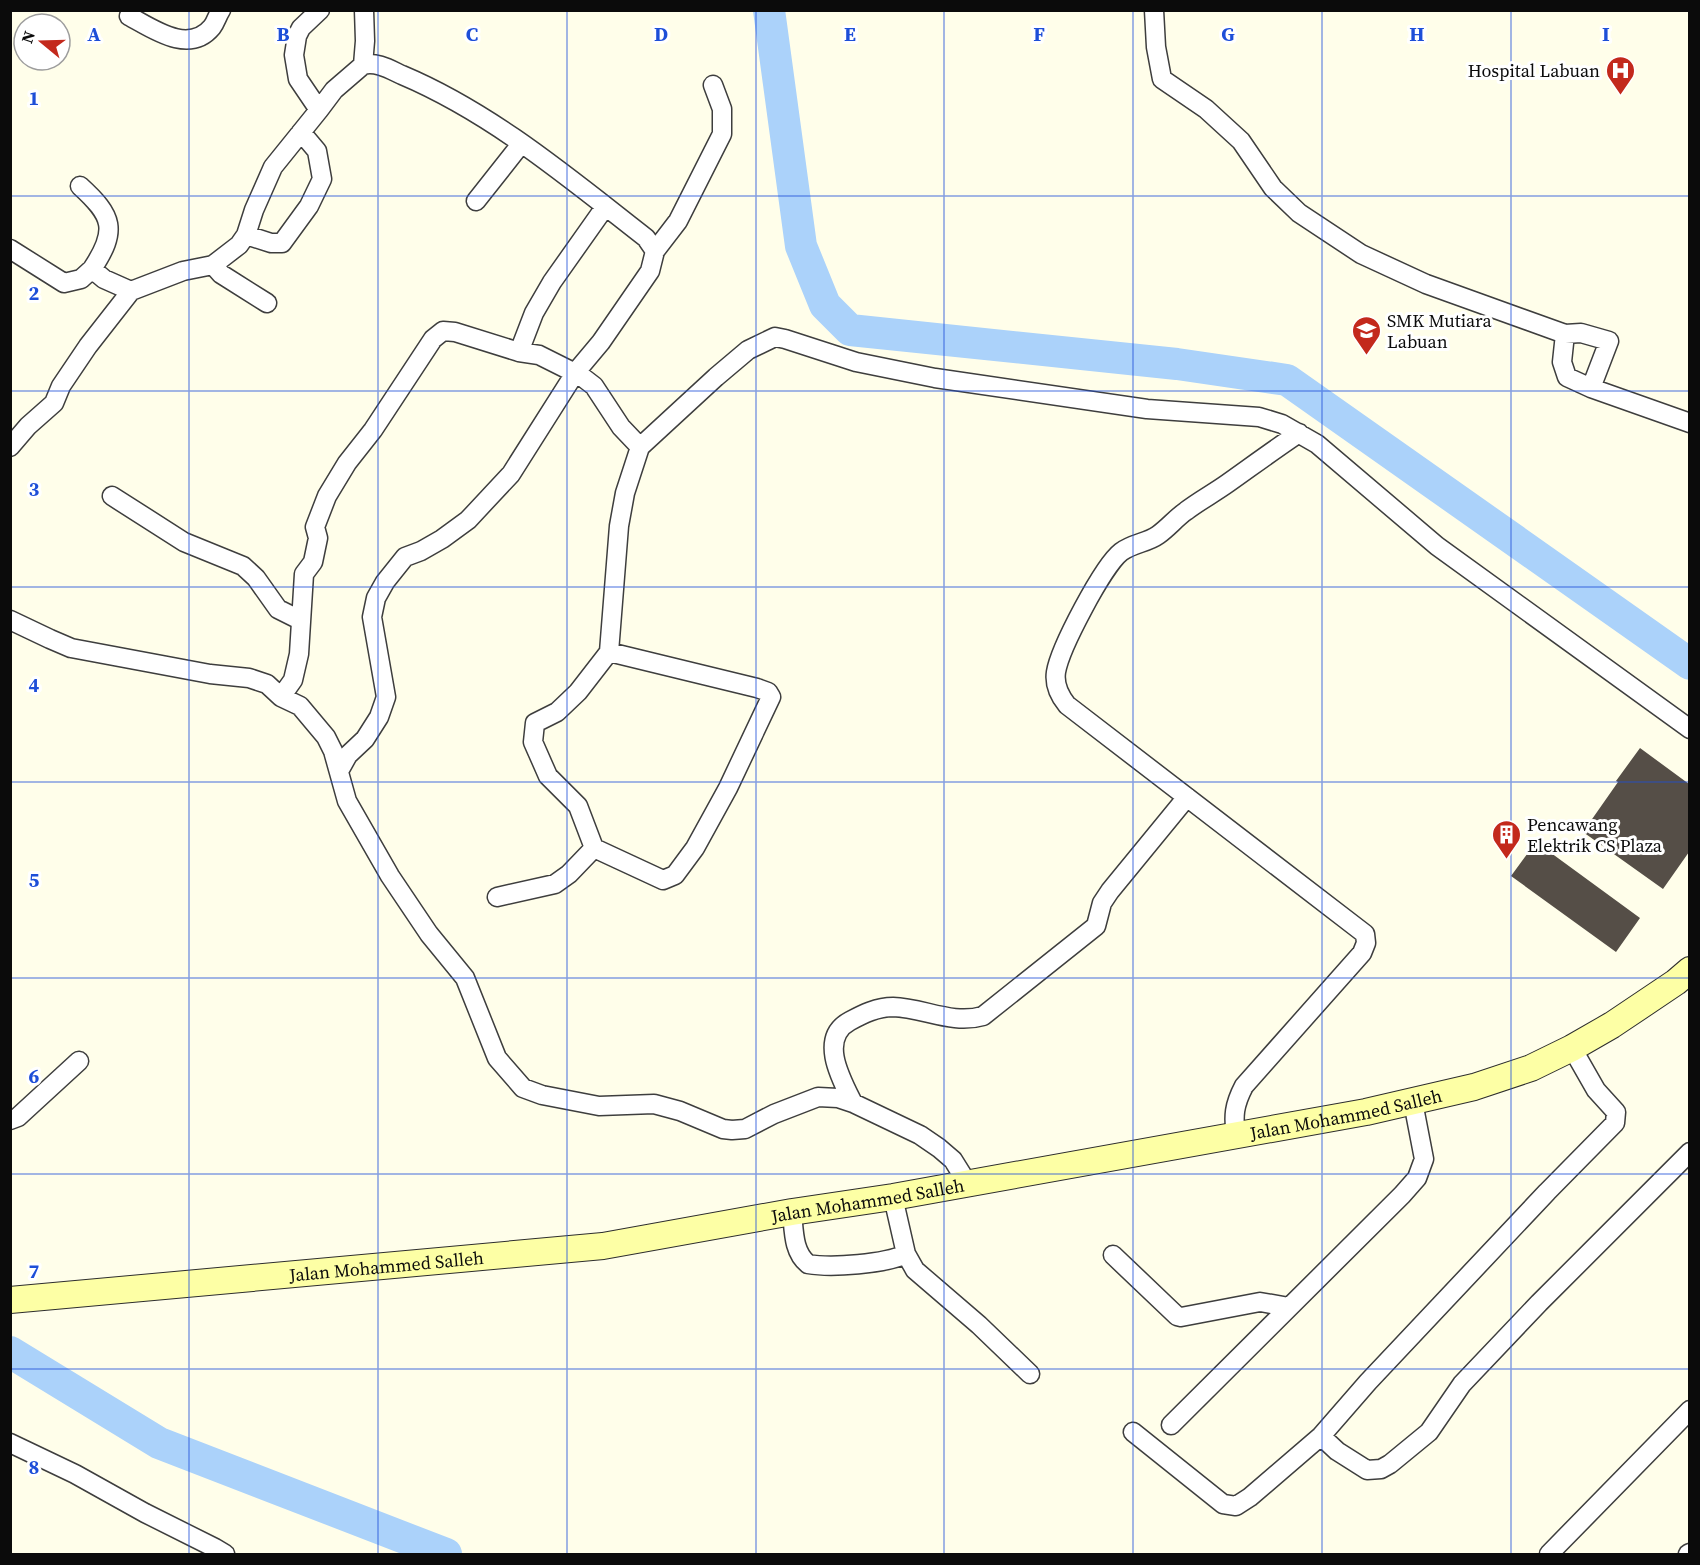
<svg xmlns="http://www.w3.org/2000/svg" width="1700" height="1565" font-family="'Source Serif 4',serif">
<style>
.lines{fill:none;stroke-linecap:round;stroke-linejoin:round}
.river{stroke:#abd2fa;stroke-width:32}
.building{fill:#554e47}
.street-casing{stroke:#3e3e3e;stroke-width:21}
.secondary-casing{stroke:#2d2d2d;stroke-width:28}
.street{stroke:#fff;stroke-width:18}
.secondary{stroke:#fdffa5;stroke-width:26}
.grid{fill:none;stroke:#1d4ed8;stroke-width:1.5;stroke-opacity:0.55}
.labels{text-anchor:middle;dominant-baseline:central;stroke-width:6;stroke-linejoin:round;paint-order:stroke}
.poi-label{font-size:18px;fill:#0b0b0b;stroke:#fff;text-anchor:start}
.street-label{font-size:18px;fill:#0b0b0b;stroke:#fff}
.grid-label{font-size:20px;text-anchor:middle;font-weight:bold;fill:#1d4ed8;stroke:#fff;stroke-width:6;stroke-linejoin:round;paint-order:stroke}
</style>
<rect width="100%" height="100%" fill="#fffeea"/>
<g class="lines">
<path class="river" d="M769 10 801 246 825 305 850 330 1177 364 1287 380 1690 664
M10 1352 159 1443 446 1554"/>
</g>
<path class="building" d="M1640 748 1689 784V852L1663 889 1583 832 1618 782 1616 781Z
M1536 842 1640 918 1616 952 1511 876Z"/>
<g class="lines">
<defs>
<path id="street" d="M1154 10 1156 47 1162 79 1206 109 1241 141 1273 188 1299 213 1361 254 1426 284 1565 334 1562 362 1567 377 1591 388 1690 423
M129 16C153 29 189 55 212 27 216 22 217 16 221 10
M363 65 365 41 364 10
M319 110 334 90 363 65C376 61 391 70 402 75 492 113 569 178 646 238L655 251
M80 186C113 216 118 230 92 269
M476 201 521 144
M246 235 271 243H282L309 206 322 179 317 151 301 132
M10 249 64 283 81 279 92 269 104 279 131 291
M213 265 221 274 267 303
M1565 334 1581 333 1609 341 1591 388
M519 352 534 313 552 282 605 207
M10 447 28 426 54 403 61 386 88 346 131 291 183 271 213 265 239 245 246 235 254 210 273 167 319 110 298 79 294 55 297 36 301 28 320 10
M112 496 184 542 243 566 256 578 278 609 300 620
M10 620 50 639 71 648 210 674 249 678 267 684 281 697 300 706 326 737 333 751 347 801 390 876 429 934 465 978 497 1058 523 1088 542 1095 599 1106 654 1104 680 1111 723 1129 732 1130 745 1129 774 1114 818 1097 838 1098 853 1103 920 1135 939 1148 953 1160 968 1184
M281 697 293 680 299 654 304 574 313 562 318 538 315 527 327 496 347 463 373 430 433 339 443 331 455 332 519 352 539 355 581 376 594 386 621 427 640 447
M339 771 348 755 365 739 379 717 386 697 372 617 376 598 385 582 405 557 421 551 442 539 468 520 511 474 575 373 601 342 650 271 655 251 678 221 722 134V109L713 85
M594 848 578 806 548 776 533 742 535 723 557 712 578 692 609 652 619 526 625 493 640 447 716 377 748 350 775 337 785 339 856 362 935 378 1147 409 1259 417 1282 424 1317 444 1437 546 1690 729
M497 897 555 884 569 874 594 848 663 880 675 875 695 848 728 788 771 697 768 692 757 688 609 652
M853 1103C841 1079 818 1038 850 1021 863 1014 877 1007 893 1007 924 1008 952 1025 983 1016L1096 926 1102 903 1110 891 1187 797
M10 1120 18 1117 79 1061
M1236 1137C1233 1116 1234 1105 1244 1086L1362 953 1366 943 1365 934 1067 705C1059 695 1054 685 1056 672 1060 648 1103 566 1121 552 1133 543 1147 543 1158 535 1168 528 1176 518 1186 511 1199 501 1214 493 1228 483 1252 466 1275 449 1299 433
M893 1197 906 1254
M792 1212C794 1231 793 1252 808 1264 832 1268 885 1264 906 1254L915 1270 979 1325 1030 1374
M1113 1255 1177 1316 1181 1317 1260 1302 1289 1307
M1171 1425 1402 1195 1417 1178 1424 1159 1413 1102
M1133 1432 1223 1504 1236 1506 1250 1497 1321 1436 1368 1382 1547 1192 1615 1123 1616 1112 1596 1090 1572 1048
M1321 1436 1337 1451 1367 1470 1381 1469 1390 1464 1429 1432 1462 1384 1539 1303 1690 1152
M10 1443 75 1474 145 1513 215 1548 225 1554
M1549 1554 1690 1410
M1688 1554 1690 1553"/>
<g id="secondary">
<path id="s1" d="M10 1300 603 1246 792 1212 893 1197 1366 1112 1474 1087 1531 1068 1572 1048 1612 1025 1676 982 1690 970"/>
</g>
</defs>
<use href="#street" class="street-casing"/>
<use href="#secondary" class="secondary-casing"/>
<use href="#street" class="street"/>
<use href="#secondary" class="secondary"/>
</g>
<path class="grid" d="M189 10V1554M378 10V1554M567 10V1554M756 10V1554M944 10V1554M1133 10V1554M1322 10V1554M1511 10V1554M10 196H1690M10 391H1690M10 587H1690M10 782H1690M10 978H1690M10 1174H1690M10 1369H1690"/>
<defs>
<symbol id="hospital-pin" viewBox="-11 -11 22 30"><path d="M0 17L-7.5 6A9.5 9.5 0 1 1 7.5 6Z" fill="#c3291c" stroke="#fff"/><path d="M-5-5h3v3.5h4V-5h3V5h-3V1.5h-4V5h-3Z" fill="#fff"/></symbol>
<symbol id="school-pin" viewBox="-11 -11 22 30"><path d="M0 17L-7.5 6A9.5 9.5 0 1 1 7.5 6Z" fill="#c3291c" stroke="#fff"/><path d="M0-5L7-2L0 1L-7-2ZM-4 1L0 2.5L4 1V4Q0 6-4 4Z" fill="#fff"/></symbol>
<symbol id="building-pin" viewBox="-11 -11 22 30"><path d="M0 17L-7.5 6A9.5 9.5 0 1 1 7.5 6Z" fill="#c3291c" stroke="#fff"/><path d="M-4-6H4V6H1V3H-1V6H-4ZM-2.5-4.3h1.7v1.8h-1.7ZM.8-4.3h1.7v1.8H.8ZM-2.5-1h1.7V.8h-1.7ZM.8-1h1.7V.8H.8Z" fill="#fff"/></symbol>
</defs>
<g fill-rule="evenodd">
<use href="#hospital-pin" x="1604" y="54" width="33" height="45"/>
<use href="#school-pin" x="1350" y="314" width="33" height="45"/>
<use href="#building-pin" x="1490" y="818" width="33" height="45"/>
</g>
<g class="labels">
<g class="poi-label">
<text x="1600" y="70" text-anchor="end">Hospital Labuan</text>
<text x="1387" y="320">SMK Mutiara<tspan x="1387" dy="21">Labuan</tspan></text>
<text x="1527" y="824">Pencawang<tspan x="1527" dy="21">Elektrik CS Plaza</tspan></text>
</g>
<g class="street-label">
<text stroke="none"><textPath href="#s1" startOffset="1350">Jalan Mohammed Salleh</textPath></text>
<text stroke="none"><textPath href="#s1" startOffset="864">Jalan Mohammed Salleh</textPath></text>
<text stroke="none"><textPath href="#s1" startOffset="378">Jalan Mohammed Salleh</textPath></text>
</g>
</g>
<g class="grid-label">
<text x="94" y="41">A</text>
<text x="283" y="41">B</text>
<text x="472" y="41">C</text>
<text x="661" y="41">D</text>
<text x="850" y="41">E</text>
<text x="1039" y="41">F</text>
<text x="1228" y="41">G</text>
<text x="1417" y="41">H</text>
<text x="1606" y="41">I</text>
<text x="34" y="105">1</text>
<text x="34" y="300">2</text>
<text x="34" y="496">3</text>
<text x="34" y="692">4</text>
<text x="34" y="887">5</text>
<text x="34" y="1083">6</text>
<text x="34" y="1278">7</text>
<text x="34" y="1474">8</text>
</g>
<rect width="1700" height="1565" fill="none" stroke="#0b0b0b" stroke-width="24"/>
<g transform="translate(42 42) rotate(289)"><circle r="28" fill="#ffffff" stroke="#9d9d9d" stroke-width="1.5"/>
<path d="M0-4.5L10 22L0 15L-10 22Z" fill="#c3291c"/>
<text y="-9" font-size="16" font-weight="bold" text-anchor="middle" fill="#0b0b0b">N</text>
</g>
</svg>
